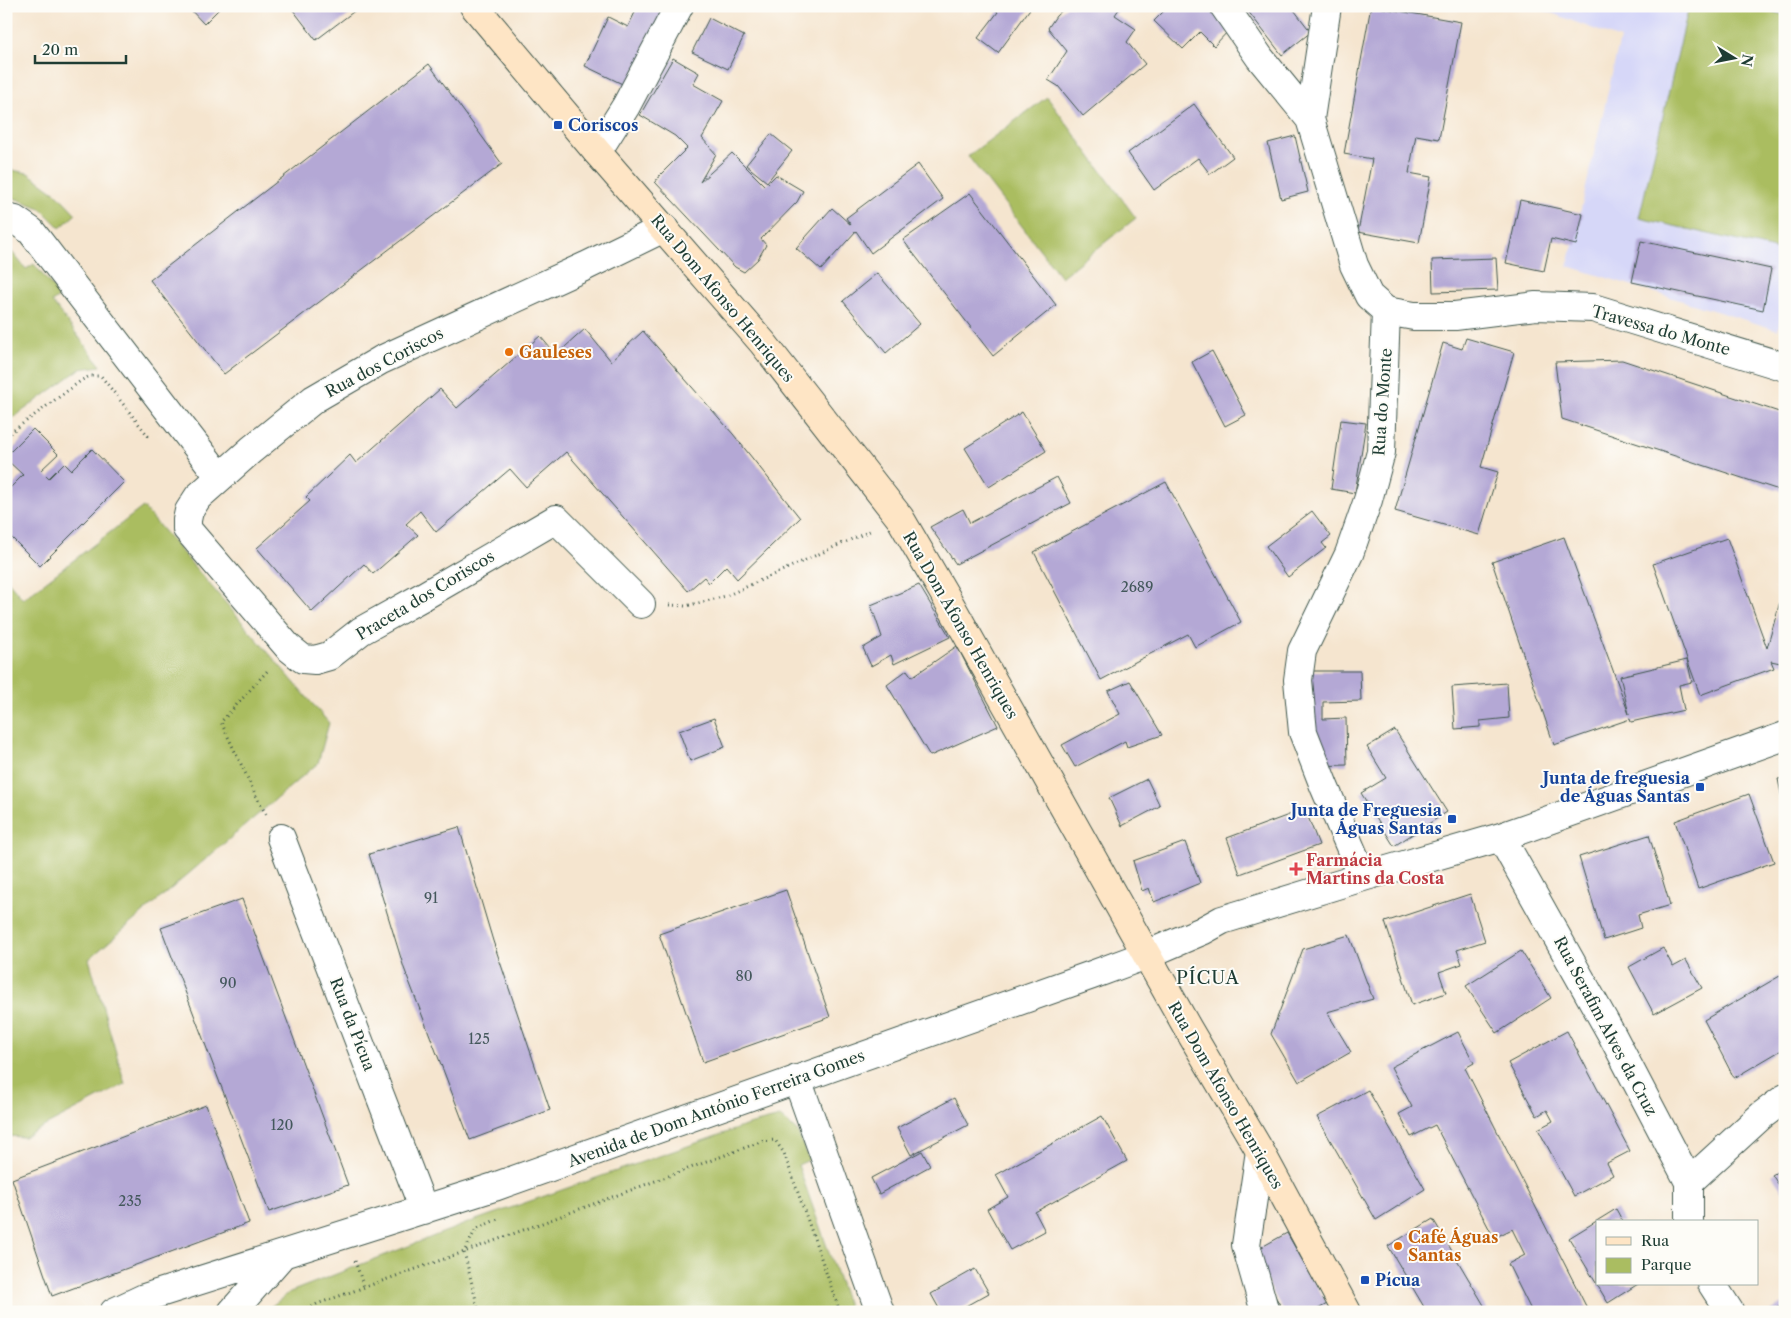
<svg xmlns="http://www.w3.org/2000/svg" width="1791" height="1318" font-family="'Libre Caslon Text',serif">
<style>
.built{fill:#d6d7f8}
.green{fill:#aabd61;stroke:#647d4a}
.building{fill:#b4a8d5}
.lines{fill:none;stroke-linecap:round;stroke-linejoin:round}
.street-casing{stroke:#3f564b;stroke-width:30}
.secondary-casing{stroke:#3f564b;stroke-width:30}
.path{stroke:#3f564b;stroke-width:3;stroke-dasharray:1 4;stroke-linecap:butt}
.street{stroke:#fff;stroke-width:28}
.secondary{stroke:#fee5c5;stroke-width:28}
.transit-dot{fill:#1a4fb4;stroke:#fdfcf7;stroke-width:2}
.food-dot{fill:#e8710a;stroke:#fdfcf7;stroke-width:2}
.health-dot{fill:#e0444e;stroke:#fdfcf7;stroke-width:2}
.labels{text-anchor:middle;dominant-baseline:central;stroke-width:4;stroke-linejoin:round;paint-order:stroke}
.number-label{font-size:14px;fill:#44585c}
.transit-label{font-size:16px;font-weight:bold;fill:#164399;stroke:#fdfcf7;text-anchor:start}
.street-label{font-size:16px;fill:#1f3d34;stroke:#fdfcf7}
.food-label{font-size:16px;font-weight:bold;fill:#c56008;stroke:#fdfcf7;text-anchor:start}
.health-label{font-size:16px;font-weight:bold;fill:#be3a42;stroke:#fdfcf7;text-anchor:start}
.neighbourhood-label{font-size:18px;letter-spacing:1px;fill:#1f3d34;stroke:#fdfcf7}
</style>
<rect width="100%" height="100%" fill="#fdfcf7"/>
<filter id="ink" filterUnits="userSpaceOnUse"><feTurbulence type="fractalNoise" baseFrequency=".02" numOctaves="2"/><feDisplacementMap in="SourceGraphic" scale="10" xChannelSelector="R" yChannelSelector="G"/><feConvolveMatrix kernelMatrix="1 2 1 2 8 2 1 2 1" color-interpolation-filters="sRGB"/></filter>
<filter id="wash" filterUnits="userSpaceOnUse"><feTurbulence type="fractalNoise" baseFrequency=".0096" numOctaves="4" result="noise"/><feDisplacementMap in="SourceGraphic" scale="20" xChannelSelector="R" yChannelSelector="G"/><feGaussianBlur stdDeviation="1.12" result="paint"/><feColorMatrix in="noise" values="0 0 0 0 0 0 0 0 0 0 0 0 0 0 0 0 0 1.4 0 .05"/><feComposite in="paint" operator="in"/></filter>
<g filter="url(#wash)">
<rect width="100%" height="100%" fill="#f5e5cf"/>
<path class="built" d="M1533 6H1785V301L1778 330 1568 266 1620 39Z"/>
<path class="green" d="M1689 6H1747L1785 15V225L1779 250 1639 218Z
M1047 97 1136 218 1061 277 968 156Z
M6 169 28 173 57 194 76 214 60 228 40 208 6 195Z
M6 248 11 251 26 269 34 264 60 296 52 302 101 366 80 369 6 423Z
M143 507 329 723 318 763 89 959 125 1084 24 1137 6 1136V579L23 599Z
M780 1117 797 1131 809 1160 798 1165 850 1312H264L290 1292 473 1221 748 1125Z"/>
<g id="blocks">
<path class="building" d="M187 6H222L204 24Z
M290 6H361L316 40Z
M638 6H683L641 93 585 66 608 17 628 27Z
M991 6H1032L998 53 978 38 998 12Z
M1067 6H1121L1115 15 1136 29 1127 42 1145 64 1083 116 1058 86 1048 80 1067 51 1048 28 1056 16Z
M1169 6H1209L1231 28 1214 46 1200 32 1183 49 1154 21Z
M1244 6H1291L1311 32 1282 55Z
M1371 6 1461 22 1439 139 1416 135 1409 173 1431 177 1419 243 1358 232 1372 159 1344 154Z
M709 18 744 36 728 69 692 52Z
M673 58 699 73 693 84 723 101 702 138 716 154 700 182 732 153 765 186 776 175 803 191 797 202 761 239 766 245 758 259 744 272 735 267 655 182 660 175 687 148 675 136 640 115Z
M429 64 502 164 224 374 150 280Z
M1194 104 1233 157 1210 174 1198 158 1154 190 1128 153Z
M771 134 792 151 767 182 746 165Z
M1295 136 1308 192 1281 199 1268 143Z
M918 164 943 199 871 253 856 231 821 270 796 248 832 208 851 225 846 218Z
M970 193 1056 305 993 356 903 240Z
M1520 200 1583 214 1576 245 1551 239 1544 271 1506 263Z
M1641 241 1771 269 1763 310 1632 282Z
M1496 258 1498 290 1433 292 1432 260Z
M877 273 920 324 886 353 843 301Z
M585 329 611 361 643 331 733 434 800 518 737 579 726 566 709 583 704 577 688 591 566 452 526 487 510 469 436 532 420 511 406 524 418 535 373 574 364 564 312 612 257 548 310 501 306 497 350 455 356 463 440 389 457 408 540 336 556 355Z
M1466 338 1514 352 1481 467 1498 472 1479 535 1395 511 1443 343 1462 349Z
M1212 351 1246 415 1225 426 1192 362Z
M1622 360 1785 414V492L1562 419 1555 362Z
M1022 412 1046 451 989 487 965 448Z
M1341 420 1366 423 1355 493 1331 489Z
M33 429 58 454 41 470 49 478 64 463 71 470 92 449 124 482 40 566 6 532V492L23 475 6 459V456Z
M1057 477 1071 503 956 564 930 527 963 509 970 523Z
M1166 482 1241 622 1195 647 1188 634 1101 680 1034 552Z
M1312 511 1331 536 1322 543 1326 548 1288 577 1266 546Z
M1564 537 1629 714 1620 676 1687 660 1692 682 1679 685 1684 710 1631 722 1630 719 1554 745 1492 562Z
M1727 538 1767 648 1785 584V664L1771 661 1774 668 1700 695 1653 564Z
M919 585 950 637 894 664 891 655 871 666 863 648 882 637 871 605Z
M957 646 998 726 930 756 887 685 907 670 912 677Z
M1311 671H1360L1361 701 1323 702V719L1346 718 1347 765 1312 766Z
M1130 681 1162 735 1127 747 1125 741 1075 767 1062 745 1120 714 1108 691Z
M1507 683 1509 718 1480 721V727L1455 729 1452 687Z
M714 718 725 747 690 761 679 731Z
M1395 730 1447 812 1394 846 1361 793 1386 778 1367 747Z
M1785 778V808H1784L1778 779Z
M1147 779 1160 806 1122 826 1109 798Z
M1749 794 1774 862 1698 889 1675 821Z
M1305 809 1319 845 1240 874 1227 838Z
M459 827 493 941 550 1110 470 1140 404 968 369 854Z
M1649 835 1670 905 1638 915 1641 928 1604 940 1579 857Z
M1185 842 1200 883 1154 902 1149 888 1142 891 1133 861Z
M786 890 830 1017 703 1062 659 934Z
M1470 894 1485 941 1457 950 1462 964 1439 972 1446 993 1412 1005 1385 922Z
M242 899 348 1185 269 1212 161 928Z
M1349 935 1373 999 1327 1012 1351 1052 1299 1082 1271 1034 1303 949Z
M1663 948 1673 967 1686 960 1702 988 1654 1014 1629 967Z
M1521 951 1551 998 1497 1033 1466 986Z
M1785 973V1048L1734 1078 1704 1020Z
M1567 1031 1630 1151 1607 1163 1613 1175 1574 1196 1538 1129 1553 1121 1547 1110 1537 1116 1508 1063Z
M1458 1032 1474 1063 1465 1068 1589 1312H1532L1508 1264 1525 1255 1512 1229 1494 1238 1435 1125 1411 1137 1399 1114 1412 1107 1391 1067Z
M1368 1090 1425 1189 1376 1220 1317 1117Z
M954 1098 968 1125 911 1155 897 1128Z
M206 1105 249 1223 52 1296 12 1179Z
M1102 1116 1127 1161 1035 1212 1045 1231 1010 1250 987 1209 1008 1197 996 1175Z
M1785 1136V1149L1779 1140Z
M922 1151 930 1166 879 1194 871 1178Z
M1785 1167V1194L1772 1175Z
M1616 1209 1623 1222H1597V1284H1638L1608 1303 1569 1238Z
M1433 1219 1488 1312H1427L1388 1246Z
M1287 1233 1327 1304 1313 1312H1284L1251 1253Z
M975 1269 989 1293 955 1312H941L931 1294Z
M1785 1302V1312H1769Z"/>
</g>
</g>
<g filter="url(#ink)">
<use href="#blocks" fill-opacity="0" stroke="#3f564b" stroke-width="1"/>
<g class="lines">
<defs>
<path id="street" d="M1224 6 1260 58 1310 119 1354 265 1369 296 1386 311 1414 316H1455L1536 306 1593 308 1785 367
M1310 119 1327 6
M597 152 626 106 679 6
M6 218 15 220 31 231 220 477
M641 604 556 519 422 597 361 631 329 656 315 660 303 659 288 647 187 529V520L189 511 198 497 251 450 314 399 381 360 586 266 664 228
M1501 837 1612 1035 1689 1182V1222
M281 838 424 1210
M1363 877 1324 786 1303 732 1298 680 1302 651 1349 554 1368 500 1381 452 1386 311
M797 1079 880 1312
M1260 1151 1246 1245 1265 1312
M1689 1182 1761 1116 1785 1098
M1712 1284 1730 1312
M114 1312 144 1298 494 1187 1092 975 1146 955 1202 931 1222 920 1363 877 1501 837 1785 736
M232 1312 282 1255"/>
<path id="secondary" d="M474 6 597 152 763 343 900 518 946 597 1187 1027 1260 1151 1347 1312"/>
</defs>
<use href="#street" class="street-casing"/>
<use href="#secondary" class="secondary-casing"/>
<path class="path" d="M6 436 82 380 90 376H101L149 437
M669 605 686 606 726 596 872 530
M266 814 258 800 221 722 269 669
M355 1261 364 1287
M303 1312 317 1304 464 1252 763 1141 775 1140 784 1153 840 1312
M479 1312 464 1252 476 1229 498 1219"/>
<use href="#street" class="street"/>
<use href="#secondary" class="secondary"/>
</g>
</g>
<g class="transit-dot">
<rect x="553" y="120" width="10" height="10" rx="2.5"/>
<rect x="1695" y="782" width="10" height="10" rx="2.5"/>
<rect x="1447" y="814" width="10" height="10" rx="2.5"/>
<rect x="1360" y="1275" width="10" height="10" rx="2.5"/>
</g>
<g class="food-dot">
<circle cx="509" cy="352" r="5"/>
<circle cx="1398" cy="1246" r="5"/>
</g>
<path class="health-dot" d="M1293.5 861.5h5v5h5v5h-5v5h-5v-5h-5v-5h5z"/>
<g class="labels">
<g class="number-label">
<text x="1137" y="587">2689</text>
<text x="431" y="898">91</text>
<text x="744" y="976">80</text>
<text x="228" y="983">90</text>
<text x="479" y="1039">125</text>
<text x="282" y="1125">120</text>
<text x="130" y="1201">235</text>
</g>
<g class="transit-label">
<text x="568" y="125">Coriscos</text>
<text x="1690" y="778" text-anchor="end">Junta de freguesia<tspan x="1690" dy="18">de Águas Santas</tspan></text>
<text x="1442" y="810" text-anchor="end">Junta de Freguesia<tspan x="1442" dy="18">Águas Santas</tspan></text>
<text x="1375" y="1280">Pícua</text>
</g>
<g class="street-label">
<text transform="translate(723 298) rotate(50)">Rua Dom Afonso Henriques</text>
<text transform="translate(1661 330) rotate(16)">Travessa do Monte</text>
<text transform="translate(384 362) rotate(-28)">Rua dos Coriscos</text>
<text transform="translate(1382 402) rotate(-86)">Rua do Monte</text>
<text transform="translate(425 595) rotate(-31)">Praceta dos Coriscos</text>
<text transform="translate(961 625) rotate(60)">Rua Dom Afonso Henriques</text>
<text transform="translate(353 1024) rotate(69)">Rua da Pícua</text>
<text transform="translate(1606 1026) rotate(62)">Rua Serafim Alves da Cruz</text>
<text transform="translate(1226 1095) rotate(60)">Rua Dom Afonso Henriques</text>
<text transform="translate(716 1108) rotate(-20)">Avenida de Dom António Ferreira Gomes</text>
</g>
<g class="food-label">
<text x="519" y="352">Gauleses</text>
<text x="1408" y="1237">Café Águas<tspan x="1408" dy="18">Santas</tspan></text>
</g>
<g class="health-label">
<text x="1306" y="860">Farmácia<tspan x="1306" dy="18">Martins da Costa</tspan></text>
</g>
<g class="neighbourhood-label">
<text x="1208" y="978">PÍCUA</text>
</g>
</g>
<rect width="1791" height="1318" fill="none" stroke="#fdfcf7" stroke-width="25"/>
<rect x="1596" y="1220" width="162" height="65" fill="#fdfcf7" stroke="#a4b0a9"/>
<rect x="1606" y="1237" width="25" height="8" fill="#fee5c5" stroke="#a4b0a9"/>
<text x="1641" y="1246" font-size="15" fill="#1f3d34">Rua</text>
<rect x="1606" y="1258" width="25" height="15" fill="#aabd61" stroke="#a4b0a9"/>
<text x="1641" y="1270" font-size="15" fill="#1f3d34">Parque</text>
<g transform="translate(1734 58) rotate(100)" stroke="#fdfcf7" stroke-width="4" paint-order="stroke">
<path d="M0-4L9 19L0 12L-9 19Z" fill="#1f3d34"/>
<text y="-8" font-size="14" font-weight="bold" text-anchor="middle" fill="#1f3d34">N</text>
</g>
<path d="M35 55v8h91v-8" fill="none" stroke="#1f3d34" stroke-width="2.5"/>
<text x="42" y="55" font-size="15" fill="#1f3d34" stroke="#fdfcf7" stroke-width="4" paint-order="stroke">20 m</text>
</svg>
